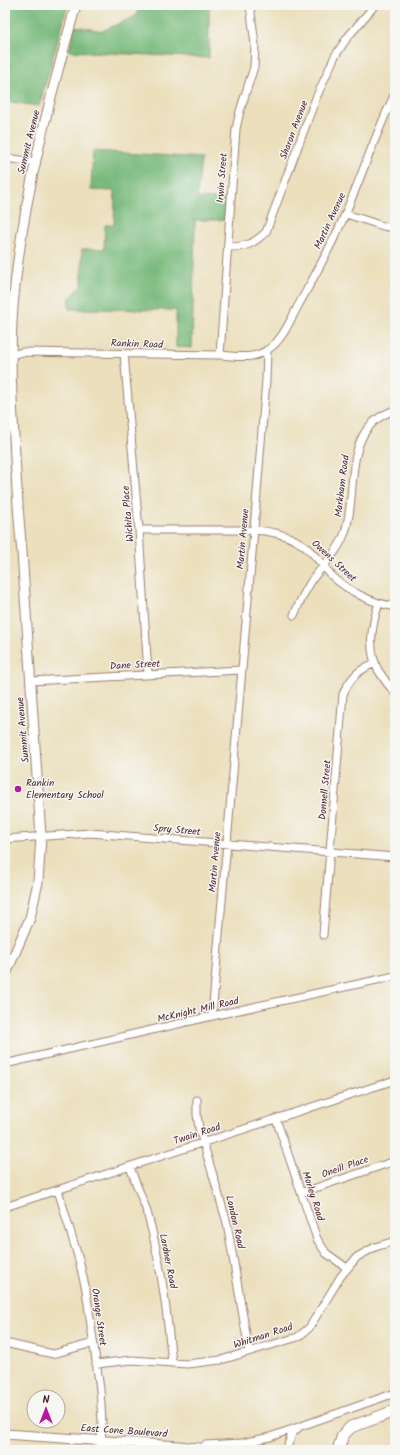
<svg xmlns="http://www.w3.org/2000/svg" width="400" height="1455" font-family="Kalam,sans-serif">
<style>
.forest{fill:#78ba7c;stroke:#616c54}
.lines{fill:none;stroke-linecap:round;stroke-linejoin:round}
.minor-casing{stroke:#9a7f74;stroke-width:9}
.major-casing{stroke:#9a7f74;stroke-width:11}
.highway-casing{stroke:#9a7f74;stroke-width:13}
.minor{stroke:#fff;stroke-width:7}
.major{stroke:#fff;stroke-width:9}
.highway{stroke:#fff;stroke-width:11}
.poi-dot{fill:#b5179e;stroke:#f6f6f2;stroke-width:1.5}
.labels{text-anchor:middle;dominant-baseline:central;stroke-width:3;stroke-linejoin:round;paint-order:stroke}
.street-label{font-size:10px;fill:#4a1f2b;stroke:#f6f6f2}
.poi-label{font-size:10px;fill:#4a1f2b;stroke:#f6f6f2;text-anchor:start}
</style>
<rect width="100%" height="100%" fill="#f6f6f2"/>
<filter id="ink" filterUnits="userSpaceOnUse"><feTurbulence type="fractalNoise" baseFrequency=".025" numOctaves="2"/><feDisplacementMap in="SourceGraphic" scale="8" xChannelSelector="R" yChannelSelector="G"/><feConvolveMatrix kernelMatrix="1 2 1 2 8 2 1 2 1" color-interpolation-filters="sRGB"/></filter>
<filter id="wash" filterUnits="userSpaceOnUse"><feTurbulence type="fractalNoise" baseFrequency=".012" numOctaves="4" result="noise"/><feDisplacementMap in="SourceGraphic" scale="16" xChannelSelector="R" yChannelSelector="G"/><feGaussianBlur stdDeviation="0.9" result="paint"/><feColorMatrix in="noise" values="0 0 0 0 0 0 0 0 0 0 0 0 0 0 0 0 0 1.4 0 .05"/><feComposite in="paint" operator="in"/></filter>
<g filter="url(#wash)">
<rect width="100%" height="100%" fill="#ebdfbc"/>
<path class="forest" d="M5 5H68L39 106 10 102 5 88Z
M139 5H209V58L69 51 75 26 102 31 136 16Z
M93 151 201 158 197 198 225 199V220H195L192 348 176 347V310L69 309V299L82 285V249H104L105 225H114L115 191 91 190Z"/>
</g>
<g filter="url(#ink)">
<g class="lines">
<defs>
<path id="minor" d="M5 158 35 162
M346 214 383 226 395 228
M228 247C246 247 252 245 266 232L316 98 335 56 347 38 375 5
M124 353 139 530 148 674
M220 355 236 129 240 111 254 67 255 45 250 5
M5 357 22 352 220 355C236 356 253 360 267 350 282 341 290 321 298 306 315 275 333 244 346 212 363 173 376 132 395 94
M139 530H254C268 531 282 533 295 540 311 548 320 563 332 576 347 590 374 605 395 606
M379 603C372 624 367 648 378 670 383 678 389 686 395 693
M294 615C300 601 306 589 314 577 325 564 338 551 344 535 360 492 339 428 395 410
M30 681 241 670
M5 839 90 833 395 857
M323 935 343 694C351 677 358 670 375 663
M212 1016 254 530 266 380 267 351
M5 1064 212 1016 395 976
M197 1100V1115L199 1128 227 1223 249 1351
M276 1119 317 1239 326 1253 347 1268
M130 1167C135 1182 142 1197 147 1212 161 1261 167 1312 172 1363
M58 1190 79 1260 86 1290 100 1389 102 1423 101 1450
M301 1193 395 1161
M5 1207 395 1080
M5 1343 53 1354 93 1343
M96 1364 132 1360 187 1364 221 1360 298 1337 309 1328 341 1276 357 1257 375 1247 395 1241
M205 1445 242 1443 270 1437 395 1393
M286 1450 292 1434 298 1428"/>
<path id="major" d="M5 976 30 918 38 882 41 836 22 552C18 514 16 476 14 437 11 387 9 336 15 286 25 190 50 97 76 5
M5 1434 178 1446 218 1450"/>
<path id="highway" d="M338 1450 343 1435 351 1427 395 1411"/>
</defs>
<use href="#minor" class="minor-casing"/>
<use href="#major" class="major-casing"/>
<use href="#highway" class="highway-casing"/>
<use href="#minor" class="minor"/>
<use href="#major" class="major"/>
<use href="#highway" class="highway"/>
</g>
</g>
<circle class="poi-dot" cx="18" cy="789" r="4"/>
<g class="labels">
<g class="street-label">
<text transform="translate(294 130) rotate(-69)">Sharon Avenue</text>
<text transform="translate(29 142) rotate(-76)">Summit Avenue</text>
<text transform="translate(222 178) rotate(-86)">Irwin Street</text>
<text transform="translate(330 221) rotate(-65)">Martin Avenue</text>
<text transform="translate(137 344) rotate(2)">Rankin Road</text>
<text transform="translate(342 486) rotate(-83)">Markham Road</text>
<text transform="translate(128 514) rotate(-95)">Wichita Place</text>
<text transform="translate(243 539) rotate(-85)">Martin Avenue</text>
<text transform="translate(334 561) rotate(43)">Owens Street</text>
<text transform="translate(135 665) rotate(-3)">Dane Street</text>
<text transform="translate(23 730) rotate(-95)">Summit Avenue</text>
<text transform="translate(325 790) rotate(-85)">Donnell Street</text>
<text transform="translate(177 830) rotate(5)">Spry Street</text>
<text transform="translate(215 862) rotate(-85)">Martin Avenue</text>
<text transform="translate(198 1010) rotate(-13)">McKnight Mill Road</text>
<text transform="translate(197 1134) rotate(-18)">Twain Road</text>
<text transform="translate(345 1167) rotate(-19)">Oneill Place</text>
<text transform="translate(313 1196) rotate(72)">Morley Road</text>
<text transform="translate(235 1222) rotate(77)">London Road</text>
<text transform="translate(168 1261) rotate(79)">Lardner Road</text>
<text transform="translate(99 1317) rotate(82)">Orange Street</text>
<text transform="translate(263 1336) rotate(-18)">Whitman Road</text>
<text transform="translate(124 1431) rotate(4)">East Cone Boulevard</text>
</g>
<g class="poi-label">
<text x="26" y="783">Rankin<tspan x="26" dy="12">Elementary School</tspan></text>
</g>
</g>
<rect width="400" height="1455" fill="none" stroke="#f6f6f2" stroke-width="20"/>
<g transform="translate(46 1409)"><circle r="19" fill="#f6f6f2" stroke="#b1a0a2"/>
<path d="M0-3L7 15L0 10L-7 15Z" fill="#b5179e"/>
<text y="-6" font-size="11" font-weight="bold" text-anchor="middle" fill="#4a1f2b">N</text>
</g>
</svg>
